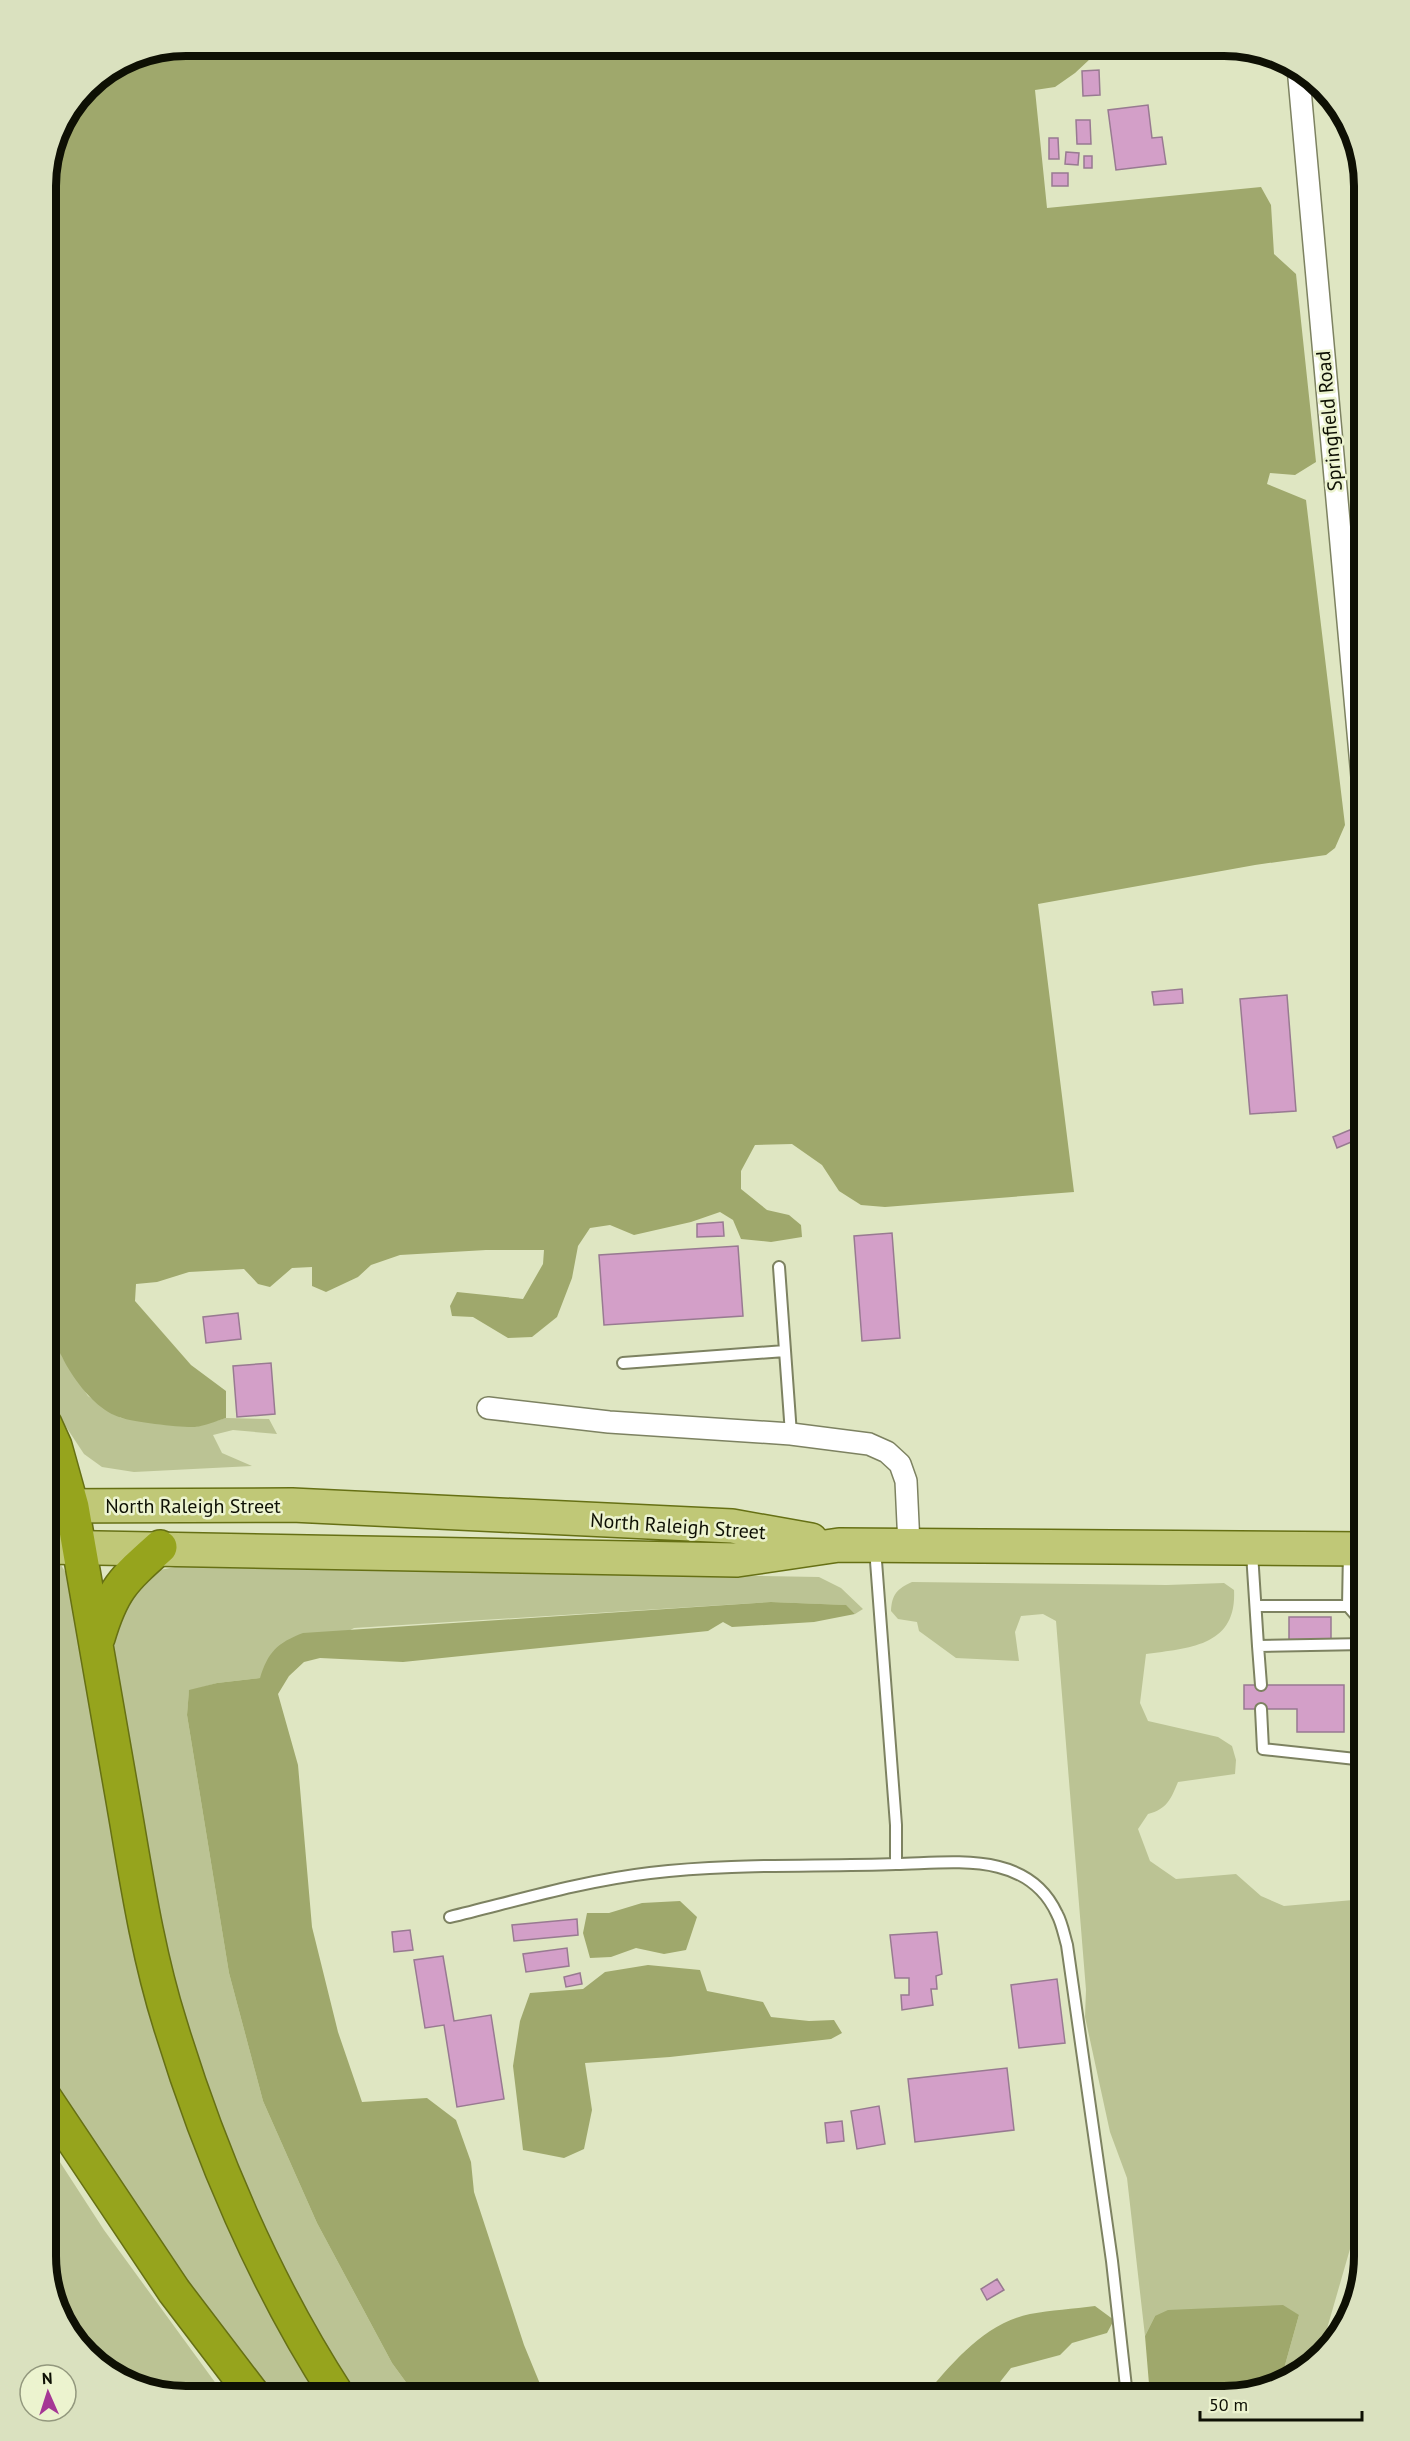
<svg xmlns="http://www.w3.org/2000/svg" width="1410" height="2441" font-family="'PT Sans',sans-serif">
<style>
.green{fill:#bbc394}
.forest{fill:#9fa86c}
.building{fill:#d39fc8;stroke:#987a91;stroke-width:1.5}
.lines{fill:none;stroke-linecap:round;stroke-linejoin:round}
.lane-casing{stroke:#7d8261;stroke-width:14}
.street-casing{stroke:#7d8261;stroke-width:24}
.primary-casing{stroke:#667014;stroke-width:36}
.highway-casing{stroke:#667014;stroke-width:36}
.lane{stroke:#fff;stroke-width:10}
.street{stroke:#fff;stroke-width:21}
.primary{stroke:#c0c877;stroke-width:33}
.highway{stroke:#96a41d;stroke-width:33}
.labels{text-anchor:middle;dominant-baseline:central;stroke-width:5;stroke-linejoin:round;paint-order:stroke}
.street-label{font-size:20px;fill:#0e1004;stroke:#ecf3cf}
.rim{fill:none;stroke:#0e1004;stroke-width:8}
</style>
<rect width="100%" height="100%" fill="#dfe6c2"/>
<path class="green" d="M45 1309 62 1357 88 1396 121 1418 195 1427 226 1418 269 1419 277 1434 233 1430 213 1435 222 1453 252 1466 134 1472 102 1467 84 1454 45 1395Z
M59 1562 66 1573 111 1820 150 2000 328 2396H271L138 2212 45 2071V1563Z
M185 1565 819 1577 841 1588 863 1609 855 1614 845 1605 771 1602 354 1628 260 1678 217 1683 189 1691 187 1715 229 1973 263 2101 317 2223 392 2363 416 2396H351L327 2359 219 2138 163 1942 119 1696 114 1647 118 1613 137 1585 160 1570Z
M912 1582 1167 1585 1224 1583 1234 1590C1237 1646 1190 1648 1146 1654L1140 1703 1148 1721 1218 1737 1232 1746 1236 1760 1235 1774 1178 1782C1171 1799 1167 1809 1148 1814L1138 1829 1150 1861 1176 1879 1236 1874 1261 1896 1284 1906 1365 1899V2173L1350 2249 1320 2353 1286 2382 1280 2383 1299 2315 1155 2316 1145 2336 1127 2178 1110 2132 1085 2017 1086 1990 1056 1621 1043 1614 1021 1616 1015 1632 1019 1661 956 1658 919 1631 917 1622 898 1619 891 1611C892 1594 897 1589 912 1582Z
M45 2139 104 2230 225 2396H177L108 2373 59 2317 45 2256Z"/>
<path class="forest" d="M185 45H1105L1075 73 1055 87 1035 90 1047 208 1261 187 1271 205 1274 254 1296 274 1316 462 1295 475 1270 473 1267 484 1306 500 1345 825 1335 848 1326 855 1255 865 1038 904 1074 1192 885 1207 861 1205 839 1191 822 1165 792 1144 755 1145 741 1171V1189L767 1210 789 1215 801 1225 802 1237 771 1242 741 1239 733 1220 720 1212 691 1222 634 1235 610 1225 590 1228 578 1246 572 1278 557 1317 532 1337 508 1338 473 1317 452 1316 450 1306 457 1292 523 1299 543 1264 544 1250H486L400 1255 371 1265 358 1277 326 1292 312 1286V1267L292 1268 270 1287 258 1284 244 1269 189 1272 157 1282 136 1284 135 1301 191 1365 226 1391V1418C216 1421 205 1426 195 1427 183 1428 134 1422 122 1418 84 1407 51 1346 45 1309 41 1284 62 1280 45 1253V177L56 131 86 86 132 56Z
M771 1602 846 1605 855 1614 814 1622 732 1627 723 1622 708 1631 403 1662 320 1658 304 1662 289 1676 278 1694 298 1765 312 1927 338 2032 362 2102 427 2098 456 2120 471 2162 474 2192 524 2345 545 2396H416L392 2363 317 2223 263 2101 229 1973 187 1715 189 1690 217 1683 260 1678C268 1652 277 1643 303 1633Z
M680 1901 697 1917 686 1950 664 1954 636 1948 611 1957 590 1958 583 1933 587 1913H609L642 1903Z
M648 1965 700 1970 707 1991 763 2002 771 2017 809 2021 834 2020 842 2033 831 2039 670 2057 585 2063 592 2110 584 2149 564 2158 523 2150 513 2066 520 2021 530 1993 583 1989 605 1972Z
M1283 2305 1299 2315 1280 2383 1225 2396H1150L1145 2336 1155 2316 1168 2310Z
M1095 2306 1114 2320 1107 2333 1072 2343 1060 2355 1011 2368 989 2396H924C953 2363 983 2324 1030 2314 1051 2310 1073 2309 1095 2306Z"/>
<path class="building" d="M1099 70 1100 95 1083 96 1082 71Z
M1148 105 1152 138 1162 137 1166 164 1116 170 1108 110Z
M1076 120H1090L1091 144H1077Z
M1049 138H1058L1059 159H1049Z
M1066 152 1079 153 1078 165 1065 164Z
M1084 156H1092V168H1084Z
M1052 173H1068V186H1052Z
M1182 989 1183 1003 1154 1005 1152 992Z
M1287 995 1296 1111 1250 1114 1240 999Z
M1352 1129 1356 1140 1337 1148 1333 1137Z
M723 1222 724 1236 697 1237V1224Z
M892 1233 900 1338 862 1341 854 1236Z
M738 1246 743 1316 604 1325 599 1255Z
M238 1313 241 1339 206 1343 203 1317Z
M271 1363 275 1414 237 1417 233 1366Z
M1289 1617H1331V1640H1289Z
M1244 1685H1344V1732H1297V1709H1244Z
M577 1919 578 1935 514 1941 512 1925Z
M410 1930 413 1950 394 1952 392 1932Z
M937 1932 942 1974 936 1976 937 1989H931L933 2005 902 2010 901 1995H909V1978H895L890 1935Z
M567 1948 569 1966 526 1972 523 1954Z
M443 1956 454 2021 491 2015 504 2099 457 2107 444 2025 425 2028 414 1960Z
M580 1973 582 1984 566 1987 564 1977Z
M1057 1979 1065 2043 1019 2048 1011 1985Z
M1007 2068 1014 2130 915 2142 908 2079Z
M879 2106 885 2144 857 2149 851 2111Z
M842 2121 844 2141 827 2143 825 2123Z
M997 2279 1004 2290 987 2300 981 2289Z"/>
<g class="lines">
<defs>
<path id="lane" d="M779 1267 791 1434
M623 1363 785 1351
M875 1548 896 1825V1864C953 1863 1028 1850 1057 1914 1062 1923 1064 1935 1067 1945L1112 2261 1127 2396
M1252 1553 1258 1646 1365 1644
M1256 1606H1348L1349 1551
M1348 1606 1365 1626
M1258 1646 1261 1685
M1261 1709 1263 1749 1365 1760
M450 1917C516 1901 582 1881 650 1873 731 1863 814 1867 896 1864"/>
<path id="street" d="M1298 67 1365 810
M488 1408 609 1422 791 1434 869 1444 887 1452 900 1464 906 1481 909 1545"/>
<path id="primary" d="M45 1506 292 1505 732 1526 811 1540
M45 1547 737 1560 839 1545 1365 1549"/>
<path id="highway" d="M45 1424 55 1446 72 1507C88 1601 105 1695 121 1789 135 1868 146 1948 170 2024 209 2152 265 2284 338 2396
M98 1638C112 1590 123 1580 160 1547
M45 2098 174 2291 254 2396"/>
</defs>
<use href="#lane" class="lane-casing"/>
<use href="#street" class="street-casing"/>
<use href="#primary" class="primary-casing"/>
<use href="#highway" class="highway-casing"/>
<use href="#lane" class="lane"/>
<use href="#street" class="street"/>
<use href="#primary" class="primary"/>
<use href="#highway" class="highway"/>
</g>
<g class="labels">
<g class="street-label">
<text transform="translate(1329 421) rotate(-95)">Springfield Road</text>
<text x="193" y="1506">North Raleigh Street</text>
<text transform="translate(678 1526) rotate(4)">North Raleigh Street</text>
</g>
</g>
<path d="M0 0H1410V2441H0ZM186 56H1224A130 130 0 0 1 1354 186V2256A130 130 0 0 1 1224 2386H186A130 130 0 0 1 56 2256V186A130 130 0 0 1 186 56Z" fill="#dae1bf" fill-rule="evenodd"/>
<path class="rim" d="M186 56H1224A130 130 0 0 1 1354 186V2256A130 130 0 0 1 1224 2386H186A130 130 0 0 1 56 2256V186A130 130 0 0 1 186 56Z"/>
<g transform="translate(48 2393) rotate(357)"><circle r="28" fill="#ecf3cf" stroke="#93987e" stroke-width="1.5"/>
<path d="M0-4.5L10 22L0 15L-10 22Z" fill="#a53795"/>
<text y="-9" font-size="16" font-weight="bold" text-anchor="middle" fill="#0e1004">N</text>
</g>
<path d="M1200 2411v9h162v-9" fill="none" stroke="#0e1004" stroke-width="3"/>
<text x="1209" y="2411" font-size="18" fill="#0e1004" stroke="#ecf3cf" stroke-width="4.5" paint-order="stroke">50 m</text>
</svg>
